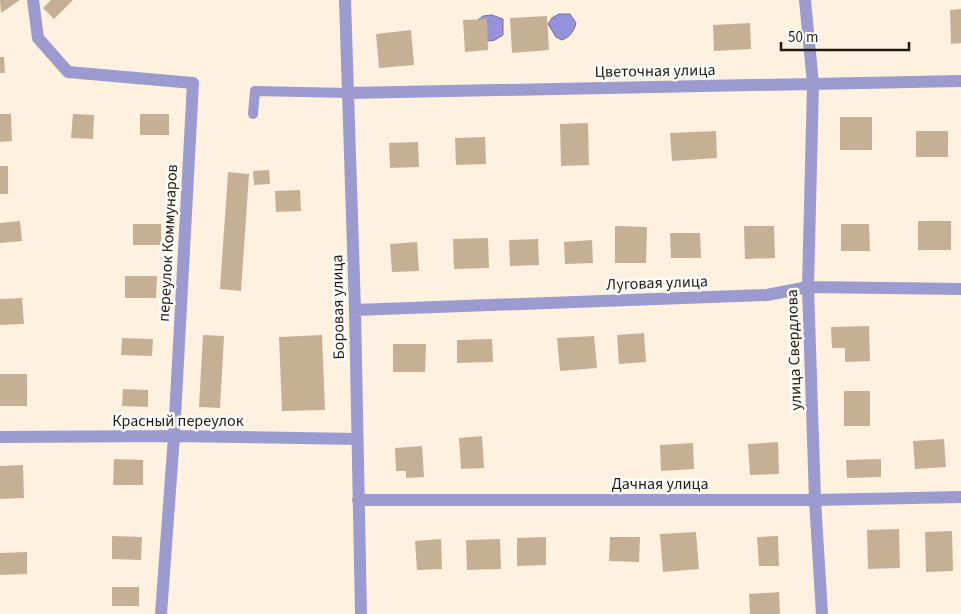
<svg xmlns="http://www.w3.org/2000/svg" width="961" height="614" font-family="'Source Sans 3',sans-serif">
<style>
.water{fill:#9692dc;stroke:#746e9f}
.building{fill:#c6b094}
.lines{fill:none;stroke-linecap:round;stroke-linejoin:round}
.lane{stroke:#9c9bcf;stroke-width:10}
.street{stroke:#9c9bcf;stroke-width:12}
.labels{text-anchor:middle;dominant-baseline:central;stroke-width:5;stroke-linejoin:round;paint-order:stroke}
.street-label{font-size:16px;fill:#231b10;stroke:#fff}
</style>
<rect width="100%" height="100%" fill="#fff1df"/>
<path class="water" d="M559 14H570L576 23C574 31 570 37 562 40L556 37 548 24 552 18Z
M492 15 503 19V35L495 40 482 42 474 23 483 16Z"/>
<path class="building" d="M0 0H20L1 13Z
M51 0H73L54 19 43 8Z
M961 9V43L951 44 950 10Z
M547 16 549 50 512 53 510 18Z
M487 19 488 50 465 52 463 20Z
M750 23 751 49 714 51 713 25Z
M411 30 414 65 379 68 376 34Z
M0 57H4L5 73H0Z
M0 114H11L12 141 0 142Z
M73 114 94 115 93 139 71 138Z
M140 114H169V135H140Z
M840 117H872V150H840Z
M588 123 589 165 561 166 560 124Z
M716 131 717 158 672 161 670 133Z
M916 131H948V157H916Z
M485 137 486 164 456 165 455 138Z
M418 142 419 167 390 168 389 143Z
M0 166H8V194H0Z
M269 170 270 184 254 185 253 171Z
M228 172 249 174 241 291 220 289Z
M300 190 301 211 276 212 275 191Z
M20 221 22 241 0 243V223Z
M918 221H951V250H918Z
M133 224H161V245H133Z
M841 224H869L870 251H841Z
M615 226 647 227 646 263H615Z
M744 226H774L775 258 745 259Z
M670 233H700L701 258H671Z
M488 238 489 268 454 269 453 239Z
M538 239 539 265 510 266 509 240Z
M592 240 593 263 565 264 564 242Z
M417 242 419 271 392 272 390 244Z
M125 276H157L156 298H125Z
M22 298 24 324 0 325V299Z
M869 326 870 361 845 362V348H832L831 327Z
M644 333 646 362 619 364 617 335Z
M203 335 224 336 220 408 199 407Z
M322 335 325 410 282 411 279 337Z
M594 336 597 368 560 371 557 338Z
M122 338 153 339 152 356 121 355Z
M492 339 493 362 457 363V340Z
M393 344H426L425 372H393Z
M0 374H27V406H0Z
M123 389 148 390V407L122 406Z
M844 391H870V426H844Z
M482 436 484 468 461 469 459 438Z
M944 439 946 467 915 469 913 441Z
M778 442 779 474 750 475 748 444Z
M693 443 694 469 661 471 660 445Z
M422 446 424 477 406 478V471H396L395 448Z
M114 459 143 460V485H113Z
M881 459V477L847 478 846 460Z
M23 465 24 498 0 499V466Z
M899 529 900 568 868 569 867 530Z
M952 531 953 571 926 572 925 532Z
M696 532 699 569 663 572 660 534Z
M112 536 142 537 141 560 112 559Z
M778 536 779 566H759L757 537Z
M546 537V565L517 566V538Z
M610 537H640L639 562 609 561Z
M441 539 442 569 417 570 415 541Z
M500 539 501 569 467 570 466 540Z
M27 552V574L0 575V553Z
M112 587H139V606H112Z
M779 592 780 614H750L749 594Z"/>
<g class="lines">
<path class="lane" d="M253 114 255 91 349 93"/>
<path class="street" d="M33 0 38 38 68 72 193 83 174 436 161 614
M345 0 355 310 361 614
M805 0 813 84 808 287 815 500 822 614
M349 93 961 81
M355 310 767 295 808 287 961 289
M0 437 174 436 357 439
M358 500H815L961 497"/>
</g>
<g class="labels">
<g class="street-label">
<text transform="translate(655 71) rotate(-1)">Цветочная улица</text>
<text transform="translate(168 243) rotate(-87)">переулок Коммунаров</text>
<text transform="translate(657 283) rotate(-2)">Луговая улица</text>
<text transform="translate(338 307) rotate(-91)">Боровая улица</text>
<text transform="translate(794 350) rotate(-92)">улица Свердлова</text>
<text x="178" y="421">Красный переулок</text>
<text x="660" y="484">Дачная улица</text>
</g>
</g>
<path d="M781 42v8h128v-8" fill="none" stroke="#231b10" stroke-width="2.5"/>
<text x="788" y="42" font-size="15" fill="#231b10" stroke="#ffffff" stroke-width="4" paint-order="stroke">50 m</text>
</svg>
